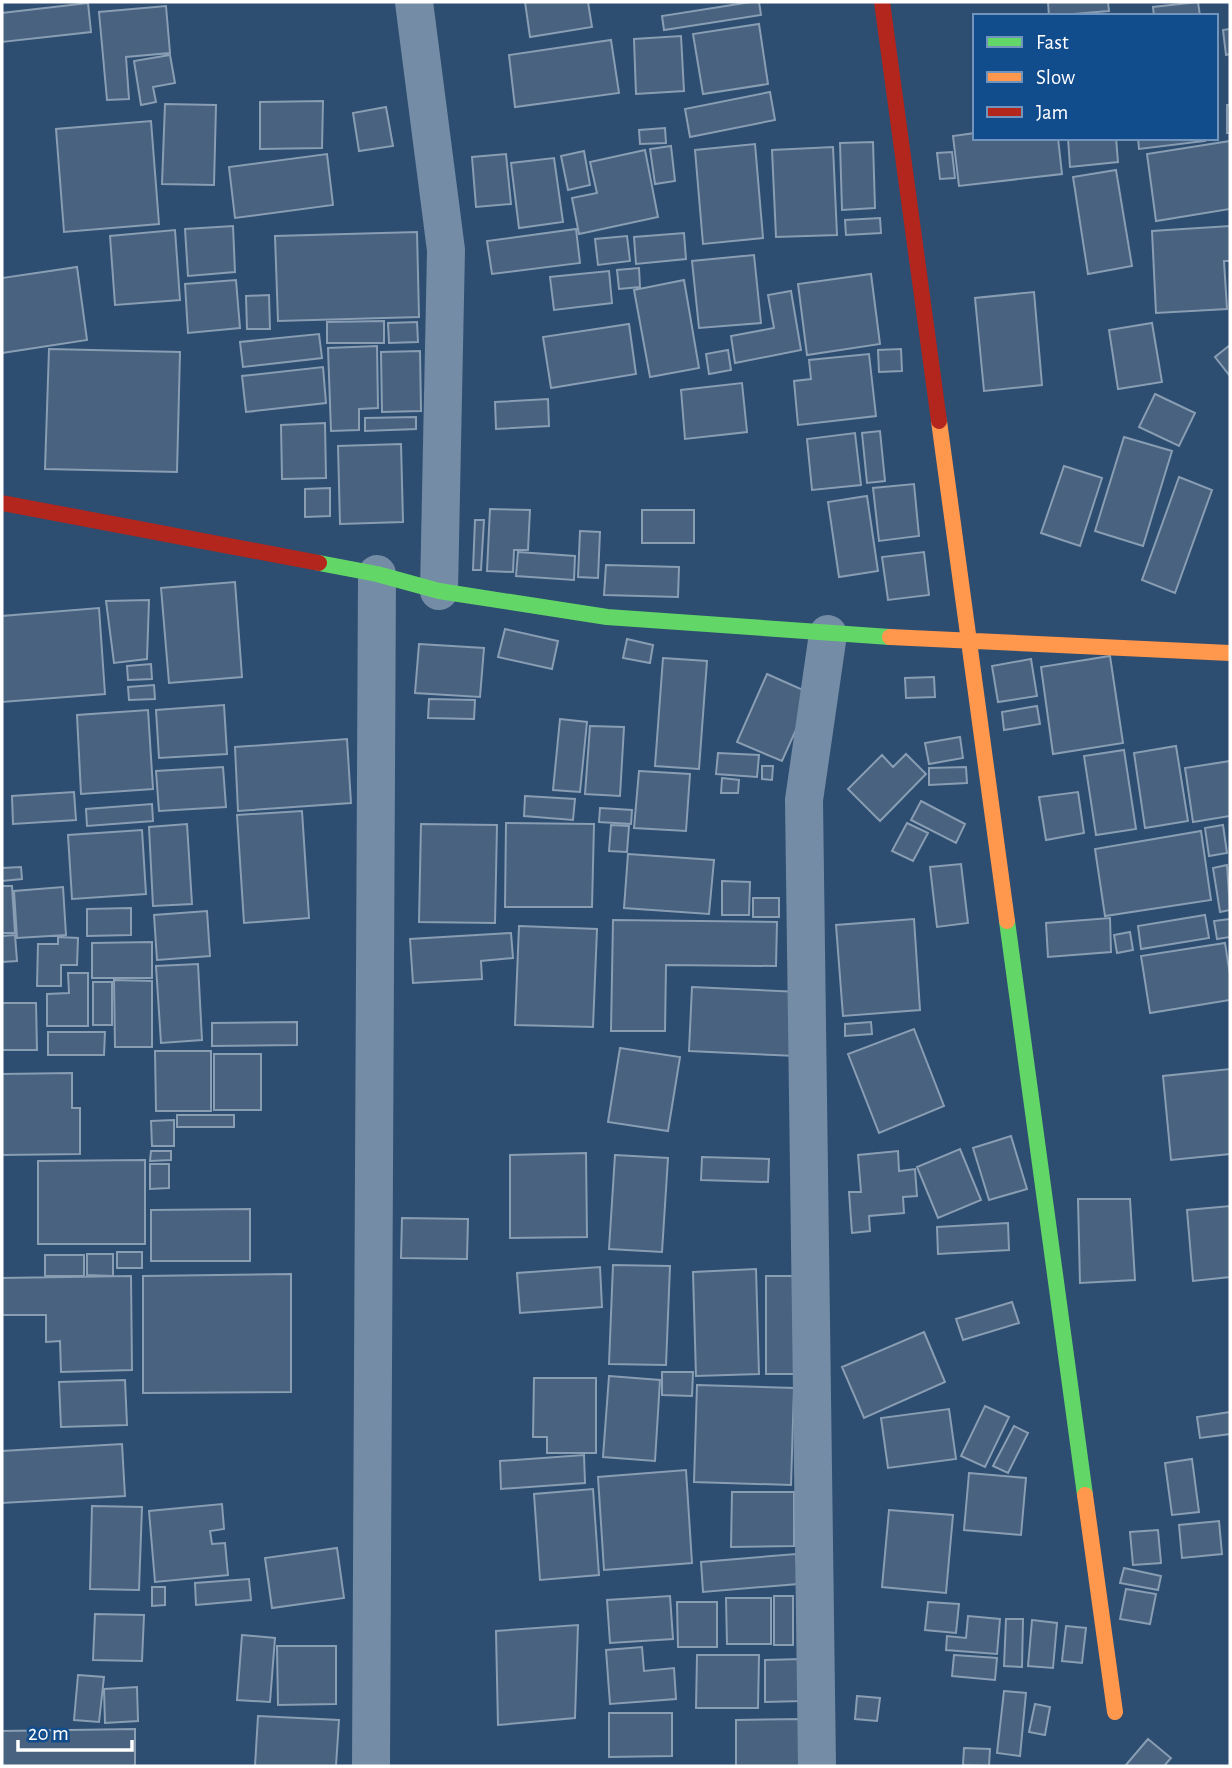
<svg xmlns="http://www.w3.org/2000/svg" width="1232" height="1768" font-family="'Alegreya Sans',sans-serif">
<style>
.building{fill:#48627f;stroke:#899db3;stroke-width:2}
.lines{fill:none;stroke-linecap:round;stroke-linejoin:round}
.street{stroke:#748ca5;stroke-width:38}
.fast{stroke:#63d668;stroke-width:16}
.slow{stroke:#ff974d;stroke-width:16}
.jam{stroke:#b3261e;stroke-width:16}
</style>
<rect width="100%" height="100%" fill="#2d4d71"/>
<path class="building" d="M525 2H588L592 27 530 37Z
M751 2H759L761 15 664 30 662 16Z
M1048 2H1108L1109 11 1049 16Z
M1198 2 1200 16H1154L1153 7Z
M88 3 91 32 2 42V13Z
M166 6 170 53 126 57 129 99 107 100 99 12Z
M759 24 768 84 703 94 693 34Z
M1230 29V54L1226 55 1223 30Z
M681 36 684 91 636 94 634 39Z
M611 40 619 93 515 107 509 55Z
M170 55 175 83 153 87 156 102 141 105 134 61Z
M770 92 775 120 690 137 685 109Z
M323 101 322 148 260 149V102Z
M165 104 216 105 214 185 162 184Z
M1227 105H1230V133H1227Z
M386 107 393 146 359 151 353 113Z
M151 121 159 224 64 232 56 129Z
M665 128 666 143 640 144 639 130Z
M975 133V138H1058L1062 174 959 186 953 136Z
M1068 138H1116L1118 162 1070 167Z
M1138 138H1204L1205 141 1139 149Z
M1230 141V209L1156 221 1147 154Z
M873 142 875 208 842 210 840 143Z
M755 144 763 238 703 244 695 150Z
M671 146 675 181 655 184 650 149Z
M833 147 837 235 776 237 772 150Z
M645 150 658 217 579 234 572 198 597 193 590 162Z
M584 151 590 185 568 190 561 156Z
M952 152 955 178 940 179 937 153Z
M327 154 333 205 235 218 229 167Z
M506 154 511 204 476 207 472 157Z
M554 158 563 222 519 228 511 163Z
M1116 170 1132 266 1088 274 1073 177Z
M880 218 881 233 846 235 845 220Z
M233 226 235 272 188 276 185 229Z
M1230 226V261H1224L1227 309 1156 313 1152 231Z
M576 229 580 263 492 274 487 241Z
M175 230 180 300 115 305 110 236Z
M417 232 419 317 278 321 275 236Z
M684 233 686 259 636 264 634 237Z
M627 236 630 261 598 265 595 239Z
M754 255 761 323 699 328 692 261Z
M77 267 87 340 2 353V278Z
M639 268 640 287 619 289 617 270Z
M609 271 612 303 554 310 550 277Z
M871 274 880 344 807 355 798 284Z
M236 280 240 328 188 333 185 284Z
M684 280 699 368 650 377 634 290Z
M791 291 801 350 735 363 731 336 774 328 768 295Z
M1034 292 1042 385 984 391 975 298Z
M269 295 270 329H247L246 296Z
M384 321V343H327V322Z
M417 322 418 342 389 343 388 323Z
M1152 323 1162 382 1118 389 1109 330Z
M629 324 636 374 551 388 543 337Z
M319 334 322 358 243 367 240 342Z
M1230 345V376L1215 357Z
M377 346 378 408 359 409V430L331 431 328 348Z
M49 349 180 352 177 472 45 469Z
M901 349 902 371 879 372 878 350Z
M728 350 731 370 709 374 706 354Z
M420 351 421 411 382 412 381 352Z
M869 354 876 416 798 425 794 381 811 379 809 360Z
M323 367 326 403 246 412 242 376Z
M742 383 747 432 685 439 681 390Z
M1155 394 1195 413 1179 446 1139 427Z
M548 399 549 426 496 429 495 402Z
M416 417V429L365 431V418Z
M325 423 326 478 282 479 281 425Z
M880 431 885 481 867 483 862 433Z
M855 433 861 485 812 490 807 439Z
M1124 437 1172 451 1143 546 1095 531Z
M401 444 403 522 340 524 338 446Z
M1064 466 1102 478 1080 546 1041 533Z
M1179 477 1212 490 1175 593 1142 580Z
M914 484 919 536 879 541 873 488Z
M330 488V516L305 517V489Z
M867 496 878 571 839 577 828 502Z
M490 509 530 510 528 550H514L513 572 487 571Z
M642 510H694V543H642Z
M475 520H484L481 570H473Z
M580 531 600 532 598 578 578 577Z
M518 552 575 556 574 580 516 576Z
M924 552 929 595 888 600 882 557Z
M606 565 679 567 678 597 604 595Z
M235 582 242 677 169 683 161 588Z
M149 600 147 659 114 663 106 601Z
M99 608 105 694 2 702V616Z
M505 629 558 641 552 669 498 657Z
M627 639 653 645 650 663 623 658Z
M419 644 484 648 480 697 415 693Z
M1110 656 1123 743 1053 754 1041 667Z
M663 658 707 661 699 769 655 766Z
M1031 659 1037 696 998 702 992 666Z
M151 664 152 679 128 680 127 666Z
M767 674 812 694 782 761 737 742Z
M934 677 935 697 906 698 905 678Z
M154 685 155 699 129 700 128 687Z
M429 699 475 700 474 719 428 718Z
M224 705 227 754 159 758 156 710Z
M1037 706 1040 724 1004 730 1002 712Z
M148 710 153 789 81 794 77 715Z
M560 719 587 722 580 792 553 790Z
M590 726 624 727 620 796 585 794Z
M960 737 963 758 929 764 925 743Z
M347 739 351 803 238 811 235 747Z
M1176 746 1188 821 1145 828 1134 753Z
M1124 750 1136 829 1096 835 1084 756Z
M718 753 759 755 757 777 716 774Z
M906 754 926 774 880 821 848 789 882 755 893 767Z
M1230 761V816L1193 822 1185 768Z
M762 766H773L772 780 762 779Z
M223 767 226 807 159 811 156 771Z
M966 767 967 783 929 785V768Z
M639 771 690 774 686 831 634 828Z
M722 778 739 780 738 793H721Z
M74 792 76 820 13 824 12 796Z
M1078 792 1084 833 1046 840 1039 797Z
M525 796 575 799 573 820 524 816Z
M921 801 965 824 956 843 911 820Z
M152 804 153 821 87 826 86 809Z
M600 808 632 810 631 824 599 822Z
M302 811 309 918 244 923 237 815Z
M506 823 594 824 592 907H505Z
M907 823 928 833 913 861 892 851Z
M187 824 192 904 153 906 149 827Z
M421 824 497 825 495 923 419 922Z
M611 825 629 826 627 852 609 851Z
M1223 825 1227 853 1209 856 1205 828Z
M142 830 146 894 72 899 68 835Z
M1201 831 1211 900 1105 916 1095 849Z
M628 854 714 860 709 914 624 908Z
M961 864 968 923 937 927 930 867Z
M1227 865 1230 910 1220 912 1213 868Z
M21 867 22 879 2 881V868Z
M722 881 750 882 749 915H722Z
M2 886H12L15 933H2Z
M63 887 66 935 17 938 14 891Z
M753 898H779V917H753Z
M131 908V935L87 936V909Z
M207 911 210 956 157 960 154 915Z
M1205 915 1209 938 1141 949 1138 926Z
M1110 918 1111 952 1048 957 1046 923Z
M914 919 920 1010 843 1016 836 925Z
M1230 919V937L1217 939 1214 921Z
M613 920 777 922 776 966 666 965 665 1031H611Z
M519 926 597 929 593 1027 515 1025Z
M1130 932 1133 950 1117 953 1114 935Z
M511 933 513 958 481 961 482 979 413 983 410 939Z
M15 935 17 961 2 962V936Z
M58 937 78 938 77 965H61V986H37L38 944H58Z
M152 942V978H92V943Z
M1225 943 1230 975V1000L1150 1013 1141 956Z
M198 964 202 1040 161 1043 156 966Z
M68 973H88V1026H47V994L69 993Z
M114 980 152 981V1047H115Z
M93 982H112V1025H93Z
M692 987 800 992 796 1056 689 1051Z
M2 1003H36L37 1050H2Z
M297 1022V1045L212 1046V1023Z
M871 1022 872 1034 845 1036V1024Z
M914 1029 944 1106 879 1133 848 1054Z
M48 1032H105L104 1055H48Z
M620 1048 680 1057 668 1131 608 1122Z
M155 1051H211V1111H156Z
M214 1054H261V1110H214Z
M1230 1069V1154L1171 1160 1163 1076Z
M72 1073V1108H80V1154L2 1155V1074Z
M177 1115H234V1127H177Z
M174 1120V1146H152L151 1121Z
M1011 1136 1027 1189 989 1200 973 1148Z
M960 1149 981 1200 938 1218 917 1167Z
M151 1151H171V1160L150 1161Z
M898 1151 899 1171 915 1169 917 1196 903 1197 904 1213 869 1216 870 1231 852 1233 849 1192H861L858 1155Z
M586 1153 587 1237 510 1238V1155Z
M615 1155 668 1158 662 1252 609 1249Z
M702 1157 769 1159 768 1182 701 1180Z
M145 1160V1244H38V1161Z
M150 1164H169V1188L150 1189Z
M1078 1199H1130L1135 1280 1080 1283Z
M1230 1206V1277L1193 1281 1187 1210Z
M250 1209V1261H151V1210Z
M402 1218 468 1219 467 1259 401 1258Z
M1008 1223 1009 1250 938 1254 937 1227Z
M117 1252H142V1268H117Z
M87 1254H113V1276L87 1275Z
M45 1255H84V1276H45Z
M613 1265 670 1266 666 1365 609 1364Z
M600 1267 602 1307 520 1313 517 1273Z
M756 1269 759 1374 696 1376 693 1272Z
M291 1274V1392L143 1393V1276Z
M131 1276 132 1370 61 1372 60 1341 46 1342V1315H2V1278Z
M766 1276H794V1374H766Z
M1012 1302 1019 1323 963 1340 956 1319Z
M924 1332 945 1382 864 1418 842 1367Z
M662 1372H693L692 1396 662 1395Z
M609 1376 660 1380 655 1461 603 1457Z
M534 1378H596V1453H547V1437H533Z
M125 1380 127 1425 61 1427 59 1382Z
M697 1385 794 1388 791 1485 694 1482Z
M985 1406 1009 1417 985 1467 961 1456Z
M949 1409 956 1459 888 1468 881 1418Z
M1230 1412V1434L1200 1438 1197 1417Z
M1014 1426 1028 1433 1008 1473 993 1466Z
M122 1444 125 1496 2 1503V1451Z
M584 1455 585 1483 501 1489 500 1461Z
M1192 1459 1199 1512 1172 1515 1165 1463Z
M686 1470 692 1563 604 1570 598 1477Z
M969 1473 1026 1478 1021 1535 964 1530Z
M593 1489 599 1575 540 1580 534 1494Z
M732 1492H794V1546L731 1547Z
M222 1504 224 1529 210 1531 212 1544 225 1543 228 1575 155 1582 149 1511Z
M92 1506 142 1507 139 1590 90 1589Z
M889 1510 953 1515 946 1593 882 1587Z
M1219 1521 1222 1554 1182 1558 1179 1525Z
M1158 1530 1161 1563 1133 1565 1130 1532Z
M337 1548 344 1598 272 1608 265 1558Z
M796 1554 798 1584 703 1592 701 1562Z
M1124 1568 1161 1576 1158 1590 1120 1583Z
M249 1579 251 1600 196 1605 195 1583Z
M152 1587H165V1605L152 1606Z
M1126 1589 1156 1594 1150 1624 1120 1619Z
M670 1596 673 1639 610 1643 607 1600Z
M774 1596H793V1645H774Z
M726 1598H771V1644H727Z
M677 1602H717V1647H678Z
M928 1602 959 1604 956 1633 925 1630Z
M95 1614 144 1615 142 1661 93 1660Z
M968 1616 1000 1619 997 1654 946 1650 947 1636 966 1638Z
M1006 1619H1023L1022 1667 1004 1666Z
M1032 1620 1057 1623 1053 1668 1028 1666Z
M578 1625 575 1718 498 1725 496 1631Z
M1066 1626 1086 1628 1082 1663 1062 1661Z
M242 1635 275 1638 270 1702 237 1700Z
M277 1646H336V1704L278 1705Z
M642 1647 644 1671 674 1668 676 1699 610 1704 606 1650Z
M697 1655H759L758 1708H696Z
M954 1655 997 1658 995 1680 952 1676Z
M802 1659V1701L765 1702V1660Z
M78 1675 104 1677 99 1722 74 1720Z
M137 1687 138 1721 105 1723 104 1689Z
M1004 1691 1026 1693 1020 1756 997 1753Z
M857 1696 880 1698 877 1721 855 1719Z
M1035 1704 1050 1707 1045 1735 1029 1732Z
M609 1713H672V1756L609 1757Z
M258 1716 339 1720 336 1766H255Z
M805 1719V1766H736V1720Z
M135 1729V1766H2V1731Z
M1148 1739 1171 1758 1164 1766H1125Z
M964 1748 990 1749 989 1766 963 1765Z"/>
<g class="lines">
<path class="street" d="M414 2 446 250 439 591
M371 1766 377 574
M817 1766 804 800 828 634"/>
<path class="fast" d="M319 563 377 574 439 591 607 617 890 637
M1007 921 1085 1495"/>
<path class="slow" d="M939 421 1007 921
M890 637 1230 653
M1085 1495 1115 1712"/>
<path class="jam" d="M882 2 939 421
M2 503 319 563"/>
</g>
<rect width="1232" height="1768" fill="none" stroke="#ffffff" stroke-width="7"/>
<rect x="973" y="14" width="245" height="126" fill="#114c8d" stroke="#7094bb" stroke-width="2"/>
<rect x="987" y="37" width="35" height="10" fill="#63d668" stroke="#7094bb" stroke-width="2"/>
<text x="1036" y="49" font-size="21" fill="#ffffff">Fast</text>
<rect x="987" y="72" width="35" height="10" fill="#ff974d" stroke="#7094bb" stroke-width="2"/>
<text x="1036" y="84" font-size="21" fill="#ffffff">Slow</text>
<rect x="987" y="107" width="35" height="10" fill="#b3261e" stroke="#7094bb" stroke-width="2"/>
<text x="1036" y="119" font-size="21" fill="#ffffff">Jam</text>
<path d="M18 1740v10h114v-10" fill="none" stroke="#ffffff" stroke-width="3.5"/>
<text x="28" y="1740" font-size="21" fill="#ffffff" stroke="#114c8d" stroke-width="5" paint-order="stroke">20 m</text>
</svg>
